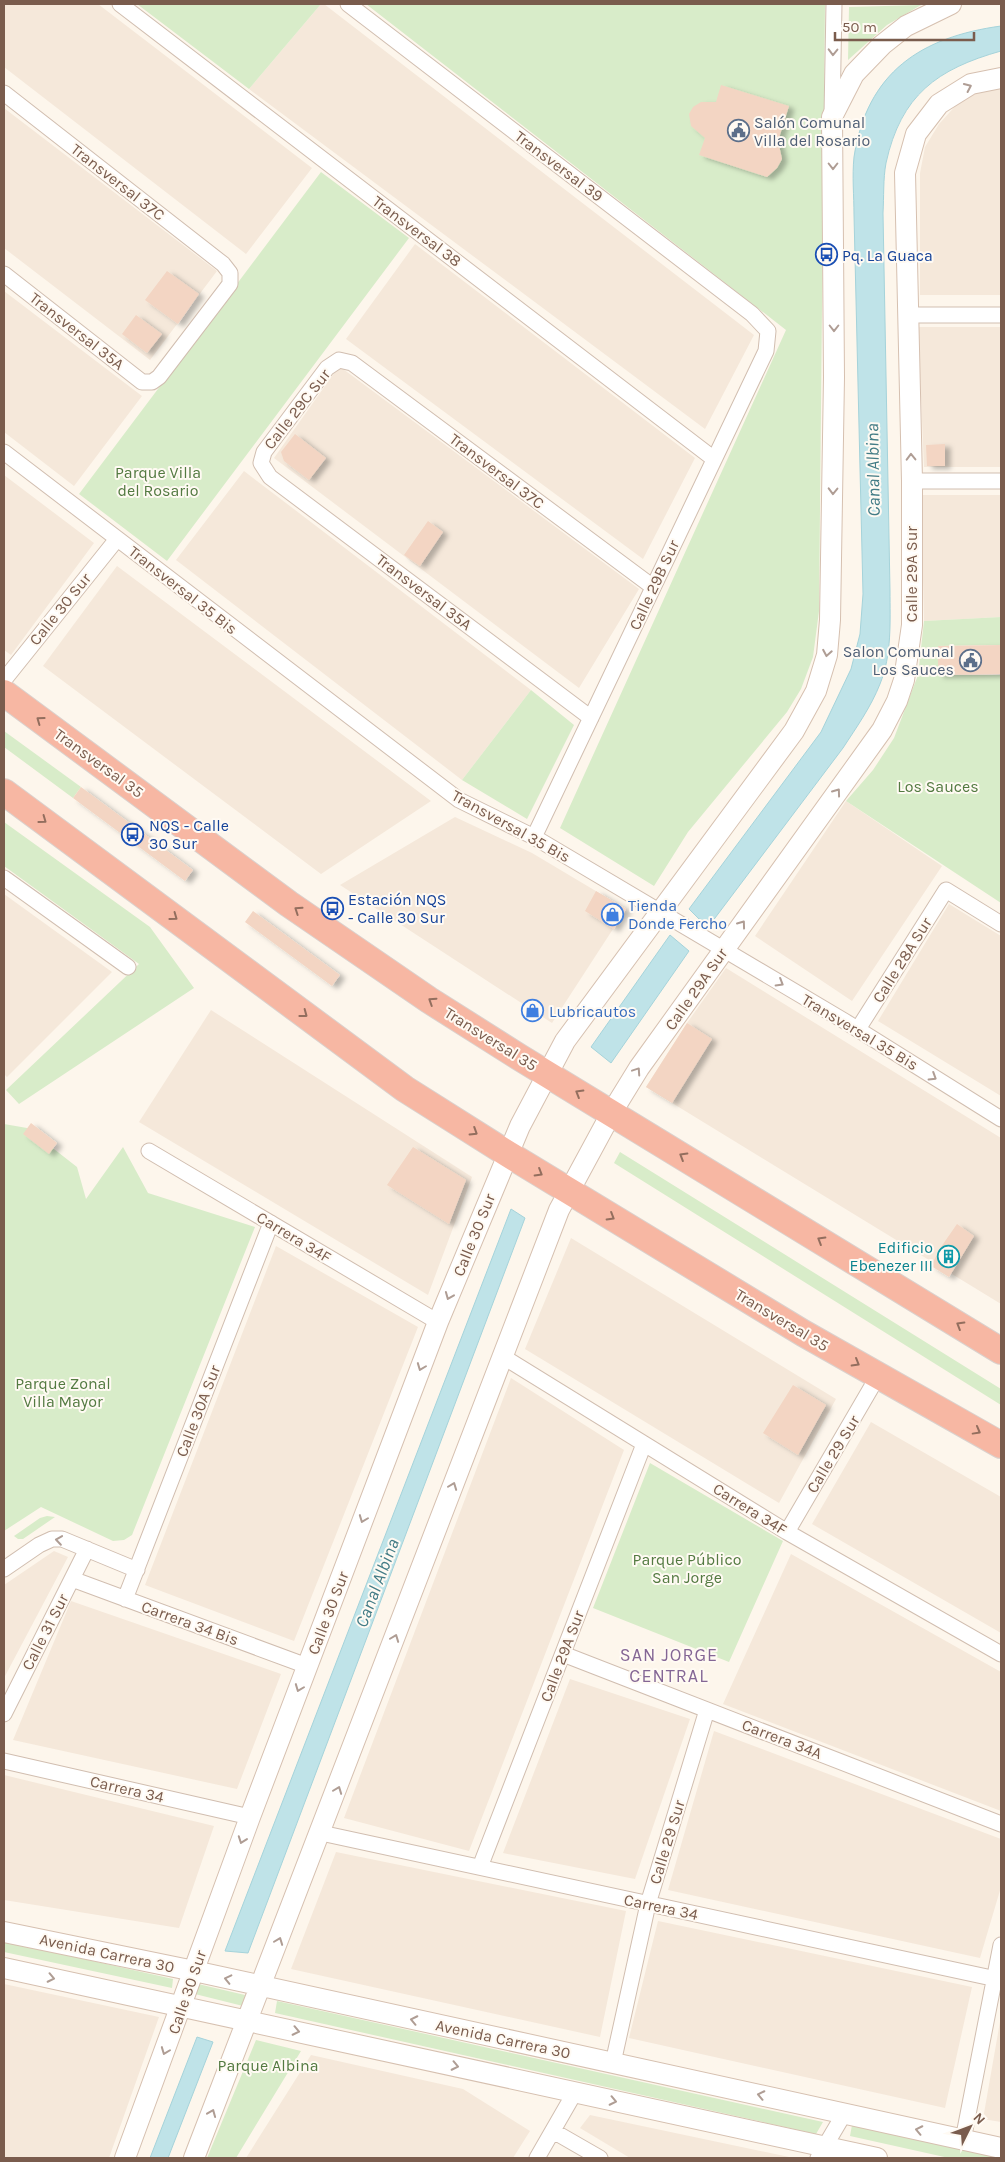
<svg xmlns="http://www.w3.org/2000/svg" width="1005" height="2162" font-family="Karla,sans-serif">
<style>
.residential{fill:#f5e8da}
.green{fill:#d8ecc9}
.water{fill:#bfe3e8;stroke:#a5d3da}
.building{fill:#f3d5c3;filter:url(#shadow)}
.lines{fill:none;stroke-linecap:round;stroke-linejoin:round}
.street-casing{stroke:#d1beb0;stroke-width:17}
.secondary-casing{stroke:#d6c0b0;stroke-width:22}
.highway-casing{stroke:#dad1cd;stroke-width:28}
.street{stroke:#fff;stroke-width:15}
.secondary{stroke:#fff;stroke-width:20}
.highway{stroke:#f7b7a3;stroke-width:26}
.oneway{stroke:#af9d94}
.oneway2{stroke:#936e5e}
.labels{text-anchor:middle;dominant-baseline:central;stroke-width:4;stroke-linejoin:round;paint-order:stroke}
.service-label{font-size:16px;fill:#4e5e75;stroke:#fffaf3;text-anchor:start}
.street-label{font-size:16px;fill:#7a5c4d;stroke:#fffaf3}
.transit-label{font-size:16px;fill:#164399;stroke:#fffaf3;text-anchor:start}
.park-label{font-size:16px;fill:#537a41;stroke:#fffaf3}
.shop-label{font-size:16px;fill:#366cbe;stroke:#fffaf3;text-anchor:start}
.culture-label{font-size:16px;fill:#0d838f;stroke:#fffaf3;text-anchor:end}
.water-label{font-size:18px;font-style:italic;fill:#437c86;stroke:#fffaf3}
.neighbourhood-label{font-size:18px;letter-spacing:1px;fill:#846695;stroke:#fffaf3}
</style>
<defs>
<filter id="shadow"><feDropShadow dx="5.5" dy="3" stdDeviation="2.5" flood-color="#0004"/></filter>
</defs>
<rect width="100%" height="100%" fill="#fdf6ec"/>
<path class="residential" d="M4 4H98L312 168 246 254 4 67Z
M321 4H324L754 335 705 429 249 89Z
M1001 88V295H920V173L925 147 939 124 959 102 981 91Z
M4 108 217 271 150 360 4 248Z
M415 244 695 458 643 559 346 339Z
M4 291 142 396 74 486 4 432Z
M918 327H1001V467H924Z
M339 366 639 589 579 688 274 458Z
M244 471 531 690 462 780 176 560Z
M4 475 94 543 11 655 4 650Z
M921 495H1001V617L924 621Z
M117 566 431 801 321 874 43 666Z
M846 801 942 866 852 1001 755 936Z
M455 817 532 853 626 909 552 1023 340 885Z
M4 894 112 972 7 1077 4 1074Z
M949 904 1001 936V1096L878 1021Z
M726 968 1001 1138V1304L646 1087 687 1023Z
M211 1010 472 1177 428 1295 139 1122Z
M571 1238 836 1399 779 1503 525 1349Z
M276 1246 418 1327 294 1641 145 1585Z
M511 1378 624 1450 469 1851 344 1818Z
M871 1422 1001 1497V1633L812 1524Z
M54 1551 68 1557 4 1678V1585Z
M791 1554 1001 1672V1811L723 1704Z
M71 1601 281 1674 237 1789 13 1740Z
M570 1679 690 1719 635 1879 503 1853Z
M714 1731 1001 1839V1887L980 1958 668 1890Z
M4 1775 214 1826 179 1928 4 1900Z
M336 1852 626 1911 600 2037 291 1969Z
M658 1921 972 1987 945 2108 629 2038Z
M4 1984 159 2017 109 2158H4Z
M1001 2016V2122L983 2119Z
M311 2055 463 2089 530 2131 513 2158H246Z
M590 2115 794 2158H630L580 2128Z"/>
<path class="green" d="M137 4H321L249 89Z
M366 4H825L819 611 813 657 801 689 787 712 688 832 654 886 560 828 786 330Z
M921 5 887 25 848 60 849 7Z
M321 172 409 238 167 561 79 494Z
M1001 617V645L938 646V675H1001V903L846 801 873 770 894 738 918 675 924 621Z
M531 690 574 725 527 819 462 780Z
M4 731 81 787 73 798 4 747Z
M4 822 150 927 194 988 19 1104 6 1090 139 964 4 866Z
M4 1124 27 1128 77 1167 86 1199 123 1147 148 1193 255 1227 132 1535 124 1540 113 1541 41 1507 4 1531Z
M620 1152 1001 1389V1405L614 1163Z
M650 1463 783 1541 729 1662 593 1608Z
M47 1516 55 1517 23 1539H18L14 1536 40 1518Z
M4 1941 173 1979 172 1988 4 1952Z
M198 1984 245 1995 243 2006 195 1994Z
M277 2001 823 2122 816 2134 275 2013Z
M256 2040 301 2051 236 2158H207Z
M852 2125 1001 2158H949L850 2136Z"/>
<path class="water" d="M1001 26V51C937 69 901 95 886 163 883 179 884 197 883 213L890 591C890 621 892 655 880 684 871 707 856 728 843 748L712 922 699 919 689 909 821 732 851 669 860 634 863 594 854 215C854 196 852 176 854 157 867 72 921 37 1001 26Z
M670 935 689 951 611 1063 591 1047Z
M511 1209 525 1218 248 1953 225 1951Z
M197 2037 213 2042 168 2158H150Z"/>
<path class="building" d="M721 85 789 106 778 141 782 159 777 168 767 177 699 155 705 138 691 126 689 114 693 107 701 102H716Z
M167 271 199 294 178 324 145 300Z
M136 315 162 334 147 353 122 334Z
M295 434 326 458 309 480 284 461 281 452Z
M945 444V466H927L926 445Z
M428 521 443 532 420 566 404 555Z
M1001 645V674L938 675V646Z
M81 787 193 870 185 881 73 798Z
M596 891 626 909 614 929 585 911Z
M253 911 340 975 332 986 245 922Z
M687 1023 712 1039 672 1103 646 1087Z
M31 1123 57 1143 49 1154 23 1134Z
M413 1147 466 1180 449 1224 387 1185Z
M957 1224 974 1236 949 1277 931 1266 941 1247Z
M793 1385 826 1405 798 1455 763 1433Z"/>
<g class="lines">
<defs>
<path id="street" d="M120 4 714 459
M348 4 752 314 768 331 766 351 534 837
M4 93 223 264 230 273V284L159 377 152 382H142L4 274
M832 115 834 4
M908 315H1001
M4 452 459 800 534 837 846 1022 1001 1119
M912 481H1001
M4 680 117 539
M591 718 270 477 261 463 264 452 327 368 339 360 352 363 653 587
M4 878 128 967
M858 1029 946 890 1001 924
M149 1151 438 1322
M502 1356 787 1532 1001 1654
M787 1532 878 1376
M4 1569 39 1545 52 1539H62L137 1570
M72 1579 307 1666
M125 1599 271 1223
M563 1654 1001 1824
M4 1714 87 1549
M4 1761 250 1817
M321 1833 1001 1980
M480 1867 644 1444
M613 2063 648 1904 707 1710
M553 2131 600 2158
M963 2140 1001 1945
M537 2158 575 2092
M818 2158 844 2114"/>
<path id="secondary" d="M4 1932 194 1971 1001 2148
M4 1968 877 2158
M125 2158 250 1817 438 1322 520 1126 565 1041 794 731 816 691 827 655 830 620 834 377 832 117 854 74 882 45 906 26 951 4
M194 2158 559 1210 612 1112 639 1068 882 730 897 701 904 680 912 625V481L905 173 916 134 939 104 971 84 1001 78"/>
<path id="highway" d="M4 693 289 904 429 1000 519 1057 1001 1351
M4 792 405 1089 508 1154 803 1333 1001 1445"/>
</defs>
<use href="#street" class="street-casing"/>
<use href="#secondary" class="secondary-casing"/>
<use href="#highway" class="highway-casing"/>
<use href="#street" class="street"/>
<use href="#secondary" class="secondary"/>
<use href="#highway" class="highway"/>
</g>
<defs><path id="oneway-chevron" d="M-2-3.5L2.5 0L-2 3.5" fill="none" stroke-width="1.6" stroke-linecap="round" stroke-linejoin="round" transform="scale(1.25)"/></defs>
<g class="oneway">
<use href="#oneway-chevron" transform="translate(833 52) rotate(91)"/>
<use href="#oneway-chevron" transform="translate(968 87) rotate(-25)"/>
<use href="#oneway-chevron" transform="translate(833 166) rotate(90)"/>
<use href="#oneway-chevron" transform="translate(834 328) rotate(90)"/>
<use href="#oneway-chevron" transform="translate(911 457) rotate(-91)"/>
<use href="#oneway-chevron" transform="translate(833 491) rotate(91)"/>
<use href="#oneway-chevron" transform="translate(827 653) rotate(100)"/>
<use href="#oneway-chevron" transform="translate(837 792) rotate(-54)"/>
<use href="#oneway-chevron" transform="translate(742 924) rotate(-54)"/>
<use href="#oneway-chevron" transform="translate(780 983) rotate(31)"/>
<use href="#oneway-chevron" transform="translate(637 1071) rotate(-56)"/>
<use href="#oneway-chevron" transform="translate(933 1077) rotate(32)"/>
<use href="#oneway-chevron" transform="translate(449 1296) rotate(112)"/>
<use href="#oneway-chevron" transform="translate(421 1367) rotate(111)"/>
<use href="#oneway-chevron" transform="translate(453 1486) rotate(-69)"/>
<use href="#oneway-chevron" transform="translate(363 1519) rotate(111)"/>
<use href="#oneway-chevron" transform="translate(59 1540) rotate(-172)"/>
<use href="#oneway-chevron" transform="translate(395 1638) rotate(-69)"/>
<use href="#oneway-chevron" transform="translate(299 1688) rotate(111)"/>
<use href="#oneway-chevron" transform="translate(338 1790) rotate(-69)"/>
<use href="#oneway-chevron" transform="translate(242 1840) rotate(110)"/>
<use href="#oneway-chevron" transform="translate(279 1941) rotate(-69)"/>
<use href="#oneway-chevron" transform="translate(51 1978) rotate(12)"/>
<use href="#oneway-chevron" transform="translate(228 1979) rotate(-167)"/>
<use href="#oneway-chevron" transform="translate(414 2020) rotate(-168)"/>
<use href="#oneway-chevron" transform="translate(296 2031) rotate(12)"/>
<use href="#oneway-chevron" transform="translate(165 2051) rotate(111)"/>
<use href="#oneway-chevron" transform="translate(455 2066) rotate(12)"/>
<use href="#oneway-chevron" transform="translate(761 2095) rotate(-168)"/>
<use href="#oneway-chevron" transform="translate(613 2101) rotate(12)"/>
<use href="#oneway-chevron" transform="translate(212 2113) rotate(-68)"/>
<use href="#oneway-chevron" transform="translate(919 2130) rotate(-168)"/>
</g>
<g class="oneway2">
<use href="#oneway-chevron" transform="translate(40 720) rotate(-144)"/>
<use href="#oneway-chevron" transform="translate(43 820) rotate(36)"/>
<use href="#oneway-chevron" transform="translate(298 910) rotate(-146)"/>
<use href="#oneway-chevron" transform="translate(174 917) rotate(36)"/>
<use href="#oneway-chevron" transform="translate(432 1001) rotate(-147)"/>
<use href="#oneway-chevron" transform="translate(304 1014) rotate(37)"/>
<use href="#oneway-chevron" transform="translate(579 1093) rotate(-149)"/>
<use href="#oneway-chevron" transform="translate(474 1132) rotate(32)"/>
<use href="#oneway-chevron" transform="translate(683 1156) rotate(-149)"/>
<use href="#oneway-chevron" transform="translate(539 1173) rotate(31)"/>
<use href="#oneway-chevron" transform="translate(611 1217) rotate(31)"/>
<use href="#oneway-chevron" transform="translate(821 1240) rotate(-149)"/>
<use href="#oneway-chevron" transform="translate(960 1325) rotate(-149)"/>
<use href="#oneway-chevron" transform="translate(856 1363) rotate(30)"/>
<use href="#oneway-chevron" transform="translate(977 1431) rotate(29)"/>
</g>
<defs>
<symbol id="civic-ring" viewBox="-11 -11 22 22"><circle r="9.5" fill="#fffaf3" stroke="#5c6f8a" stroke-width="1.5"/><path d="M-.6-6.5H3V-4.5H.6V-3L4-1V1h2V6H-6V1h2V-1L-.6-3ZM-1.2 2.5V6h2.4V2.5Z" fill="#5c6f8a"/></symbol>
<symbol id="bus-ring" viewBox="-11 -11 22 22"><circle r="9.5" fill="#fffaf3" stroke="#1a4fb4" stroke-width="1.5"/><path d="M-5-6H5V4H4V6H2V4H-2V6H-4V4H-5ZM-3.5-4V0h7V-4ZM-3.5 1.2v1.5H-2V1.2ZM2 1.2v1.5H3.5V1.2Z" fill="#1a4fb4"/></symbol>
<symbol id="shop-ring" viewBox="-11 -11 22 22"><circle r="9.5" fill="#fffaf3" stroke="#3f7fe0" stroke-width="1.5"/><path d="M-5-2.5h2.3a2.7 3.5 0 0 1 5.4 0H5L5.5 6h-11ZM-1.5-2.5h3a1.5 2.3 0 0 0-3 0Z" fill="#3f7fe0"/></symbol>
<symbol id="building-ring" viewBox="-11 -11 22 22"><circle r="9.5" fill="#fffaf3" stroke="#0f9aa8" stroke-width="1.5"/><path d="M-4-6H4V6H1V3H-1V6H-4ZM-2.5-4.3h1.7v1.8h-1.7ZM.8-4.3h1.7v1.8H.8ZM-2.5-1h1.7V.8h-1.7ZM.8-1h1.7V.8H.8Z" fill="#0f9aa8"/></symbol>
</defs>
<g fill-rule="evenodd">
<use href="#civic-ring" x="726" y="118" width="25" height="25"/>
<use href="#bus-ring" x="814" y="242" width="25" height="25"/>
<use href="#civic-ring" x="958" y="648" width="25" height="25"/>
<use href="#bus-ring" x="120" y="822" width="25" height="25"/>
<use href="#bus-ring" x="320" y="896" width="25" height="25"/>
<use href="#shop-ring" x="600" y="902" width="25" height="25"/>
<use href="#shop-ring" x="520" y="998" width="25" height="25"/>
<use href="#building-ring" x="936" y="1244" width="25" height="25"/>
</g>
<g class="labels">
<g class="service-label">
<text x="754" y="122">Salón Comunal<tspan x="754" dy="18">Villa del Rosario</tspan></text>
<text x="954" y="651" text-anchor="end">Salon Comunal<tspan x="954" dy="18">Los Sauces</tspan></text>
</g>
<g class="street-label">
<text transform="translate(559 166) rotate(37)">Transversal 39</text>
<text transform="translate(118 182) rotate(38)">Transversal 37C</text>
<text transform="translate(417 231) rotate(37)">Transversal 38</text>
<text transform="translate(77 331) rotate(38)">Transversal 35A</text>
<text transform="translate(297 409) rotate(-52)">Calle 29C Sur</text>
<text transform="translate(497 471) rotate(37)">Transversal 37C</text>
<text transform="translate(911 574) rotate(-90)">Calle 29A Sur</text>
<text transform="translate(654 585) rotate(-65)">Calle 29B Sur</text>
<text transform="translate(183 590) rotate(38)">Transversal 35 Bis</text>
<text transform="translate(424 592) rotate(37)">Transversal 35A</text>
<text transform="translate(60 609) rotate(-51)">Calle 30 Sur</text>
<text transform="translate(99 763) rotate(36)">Transversal 35</text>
<text transform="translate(511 826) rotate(29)">Transversal 35 Bis</text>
<text transform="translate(902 960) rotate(-58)">Calle 28A Sur</text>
<text transform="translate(696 989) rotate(-55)">Calle 29A Sur</text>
<text transform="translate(860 1032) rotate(31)">Transversal 35 Bis</text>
<text transform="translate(491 1039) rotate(32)">Transversal 35</text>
<text transform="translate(474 1235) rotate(-68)">Calle 30 Sur</text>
<text transform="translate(294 1237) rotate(31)">Carrera 34F</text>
<text transform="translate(782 1320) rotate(31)">Transversal 35</text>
<text transform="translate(198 1411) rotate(-69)">Calle 30A Sur</text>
<text transform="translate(833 1454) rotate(-59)">Calle 29 Sur</text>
<text transform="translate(750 1509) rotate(32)">Carrera 34F</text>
<text transform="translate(328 1613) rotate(-69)">Calle 30 Sur</text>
<text transform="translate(190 1623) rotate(20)">Carrera 34 Bis</text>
<text transform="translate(45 1632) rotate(-63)">Calle 31 Sur</text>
<text transform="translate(562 1656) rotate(-69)">Calle 29A Sur</text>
<text transform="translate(782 1739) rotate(21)">Carrera 34A</text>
<text transform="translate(127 1789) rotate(13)">Carrera 34</text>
<text transform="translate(667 1842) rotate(-73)">Calle 29 Sur</text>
<text transform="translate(661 1907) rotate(12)">Carrera 34</text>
<text transform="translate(107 1953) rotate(12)">Avenida Carrera 30</text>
<text transform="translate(187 1992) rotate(-71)">Calle 30 Sur</text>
<text transform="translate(503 2039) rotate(12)">Avenida Carrera 30</text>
</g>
<g class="transit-label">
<text x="842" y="255">Pq. La Guaca</text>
<text x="149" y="825">NQS - Calle<tspan x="149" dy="18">30 Sur</tspan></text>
<text x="348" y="899">Estación NQS<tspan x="348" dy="18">- Calle 30 Sur</tspan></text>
</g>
<g class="park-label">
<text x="158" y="472">Parque Villa<tspan x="158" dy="18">del Rosario</tspan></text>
<text x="938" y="786">Los Sauces</text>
<text x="63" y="1383">Parque Zonal<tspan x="63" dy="18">Villa Mayor</tspan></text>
<text x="687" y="1559">Parque Público<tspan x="687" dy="18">San Jorge</tspan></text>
<text x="268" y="2065">Parque Albina</text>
</g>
<g class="shop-label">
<text x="628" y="905">Tienda<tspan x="628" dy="18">Donde Fercho</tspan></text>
<text x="549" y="1011">Lubricautos</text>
</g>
<g class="culture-label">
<text x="933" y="1247">Edificio<tspan x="933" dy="18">Ebenezer III</tspan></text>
</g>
<g class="water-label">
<text transform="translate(873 470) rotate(-91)">Canal Albina</text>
<text transform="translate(377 1583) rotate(-69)">Canal Albina</text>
</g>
<g class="neighbourhood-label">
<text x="669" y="1655">SAN JORGE<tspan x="669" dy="21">CENTRAL</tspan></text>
</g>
</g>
<rect width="1005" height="2162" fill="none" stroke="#7a5c4d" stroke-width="10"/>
<g transform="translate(970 2127) rotate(48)" stroke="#fffaf3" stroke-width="4" paint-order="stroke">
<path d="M0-4L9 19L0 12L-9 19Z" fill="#7a5c4d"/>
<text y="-8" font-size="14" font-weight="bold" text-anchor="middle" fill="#7a5c4d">N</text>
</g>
<path d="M835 32v8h139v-8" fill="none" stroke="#7a5c4d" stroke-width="2.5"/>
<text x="842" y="32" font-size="15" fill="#7a5c4d" stroke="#fffaf3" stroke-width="4" paint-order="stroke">50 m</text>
</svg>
